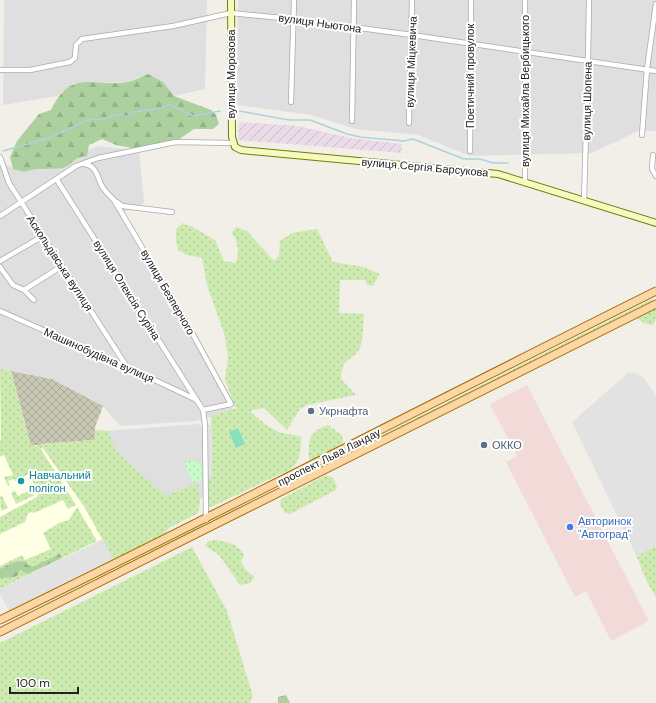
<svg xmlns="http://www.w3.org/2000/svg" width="656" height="703" font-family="'DM Sans',sans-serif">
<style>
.residential{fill:#e0dfdf}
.commercial{fill:#f2dad9}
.industrial{fill:url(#industrial-furrows)}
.education{fill:#ffffe5}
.construction{fill:url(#construction-cross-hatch)}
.grass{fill:url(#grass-dots)}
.forest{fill:url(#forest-firs)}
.park{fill:url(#park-dots)}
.pitch{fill:#88e0be}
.parking{fill:#e2e2e2}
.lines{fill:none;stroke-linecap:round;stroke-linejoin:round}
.stream{stroke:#aad3df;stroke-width:1.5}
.street-casing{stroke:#a9a9a9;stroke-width:6}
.secondary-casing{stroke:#707d05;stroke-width:8}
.primary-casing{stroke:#a06b00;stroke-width:9}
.street{stroke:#fff;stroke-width:4.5}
.secondary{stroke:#f7fabf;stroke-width:6}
.primary{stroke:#fcd6a4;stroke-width:7}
.service-dot{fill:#5c6f8a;stroke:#fff;stroke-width:1.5}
.culture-dot{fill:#0f9aa8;stroke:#fff;stroke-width:1.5}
.shop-dot{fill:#3f7fe0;stroke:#fff;stroke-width:1.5}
.labels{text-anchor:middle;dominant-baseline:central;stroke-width:4;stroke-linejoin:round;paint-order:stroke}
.street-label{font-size:11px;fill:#222;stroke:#fff}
.service-label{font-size:11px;fill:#4e5e75;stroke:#fff;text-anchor:start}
.culture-label{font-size:11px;fill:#0d838f;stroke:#fff;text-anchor:start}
.shop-label{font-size:11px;fill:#366cbe;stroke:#fff;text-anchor:start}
</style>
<defs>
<pattern id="industrial-furrows" width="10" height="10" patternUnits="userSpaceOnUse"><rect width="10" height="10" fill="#ebdbe8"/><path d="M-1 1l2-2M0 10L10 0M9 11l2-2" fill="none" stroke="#c9bcc7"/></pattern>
<pattern id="construction-cross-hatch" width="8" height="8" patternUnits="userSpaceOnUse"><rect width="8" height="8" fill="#c7c7b4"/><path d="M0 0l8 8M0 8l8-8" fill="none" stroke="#abab9a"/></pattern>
<pattern id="grass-dots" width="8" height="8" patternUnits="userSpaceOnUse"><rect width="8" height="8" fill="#cdebb0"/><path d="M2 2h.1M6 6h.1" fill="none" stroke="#b0c997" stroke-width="1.8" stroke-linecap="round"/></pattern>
<pattern id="forest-firs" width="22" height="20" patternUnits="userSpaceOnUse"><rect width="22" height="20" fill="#add19e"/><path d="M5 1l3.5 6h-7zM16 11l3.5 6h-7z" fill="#95b388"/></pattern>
<pattern id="park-dots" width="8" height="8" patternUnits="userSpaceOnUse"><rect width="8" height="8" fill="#c8facc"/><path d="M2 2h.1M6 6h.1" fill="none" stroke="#acd6af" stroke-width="1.8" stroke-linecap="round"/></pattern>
</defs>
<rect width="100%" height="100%" fill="#f2efe9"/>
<path class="residential" d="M4 0H207L205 89 174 96 163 82 148 74 129 82 74 83 57 96 3 105Z
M238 0H656V131H638L592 153 470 156 418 135 356 129 311 115 237 105Z
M99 146 139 151 144 203 119 214 233 410 196 421 120 426 103 406 52 379 0 369V162L24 172Z
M199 424 203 428 204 498 161 502 111 459 104 431Z"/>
<path class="commercial" d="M527 385 649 621 611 641 586 591 575 597 506 462 517 456 490 404Z"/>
<path class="industrial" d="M239 122 298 126 350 138 402 144 401 153 238 140Z"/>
<path class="education" d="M0 369 52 379 103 406 95 427V440L85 508 103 539 0 589Z"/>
<path class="construction" d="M11 371 52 379 103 406 95 427V440L41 444 42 449 38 445 31 446Z"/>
<path class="grass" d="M182 223 193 227 215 240 224 261 236 263C239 252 239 244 232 233L236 227 247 231 274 261 279 255 280 241 292 233 317 229 333 262 364 267 380 274 373 286 367 285 365 280H340L339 313 364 314C363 322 363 341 360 348 352 363 341 356 341 379L356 395 307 405 300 409 287 430 264 408 253 410 251 412 266 425 281 433 301 436C301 449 301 460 291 469L211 507 206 505V479L212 477 211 416 237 408 235 407 225 380 228 357 225 336 207 285 202 258 187 255 178 250 176 240V229Z
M652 299 653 301 282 488 281 486Z
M656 308V320L653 325C647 325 640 322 637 317Z
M0 369 11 371 31 446H39L76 505 68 509 63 500 34 513 32 512 28 513 25 522 0 534V517L37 497 41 490 39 487 33 496 16 504 11 493 15 491 18 496 36 487 29 474 15 481 14 479 8 481 10 485 8 486 4 477 13 475 4 455 0 457V441L1 440Z
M328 425 342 435 343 443 323 456 310 461C307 457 309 453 309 448 309 434 315 430 328 425Z
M95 430 108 431 116 451 165 496 198 483 200 503 198 513 169 528 163 536 114 561 85 508 40 444 94 440Z
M326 475 333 478 337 487 336 490 290 514 284 512 280 504 281 499Z
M265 495H266L203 528 202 526Z
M2 496 8 508 1 511 0 497Z
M77 507 97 541 0 589V566L22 555 25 560 51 549 43 533 59 523 69 520Z
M199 527 200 529 8 624Z
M214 540C227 542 238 543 244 555L241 562 247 571 255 577 250 583 240 585 219 555 205 546 208 541Z
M656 546V597L647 582 637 557 645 551Z
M192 547 227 611 253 696 250 703H0V643Z"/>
<path class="forest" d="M148 74 163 82 174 96 211 110 216 115 219 124 213 129H194L178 140 137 149 116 145 102 139 89 145 87 156C72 157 72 166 62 168 49 170 37 167 24 172L13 169 10 157 17 141 39 114 51 110C72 67 92 88 128 82 135 81 142 76 148 74Z
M60 554 61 556 60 559 27 574 20 570 18 575 14 577 0 578V569L14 562 24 561 29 566 32 567Z
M286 695 290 703H278V697Z"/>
<path class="park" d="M191 460 202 463V480L193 484 184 464Z"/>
<path class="pitch" d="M238 428 245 444 236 448 229 432Z"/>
<path class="parking" d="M628 373H634L643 377 656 395V546L645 551 637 557 572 422Z
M208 424 212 426V477L209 479H206L205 425Z
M103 539 114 561 10 613 0 594V589Z"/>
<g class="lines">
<path class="stream" d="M239 111 289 120H310L347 134 360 137 404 141 413 139 464 159H480L493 163H508
M3 151 49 138 90 119 99 120 120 114 127 117 133 112 159 109 169 104 193 116 220 111"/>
<defs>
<path id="street" d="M0 70H30L70 62 75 58 76 45 82 39 173 26 231 13 293 19 412 35 656 71
M291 102 294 0
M352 121 354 0
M409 123 412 0
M642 135 647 69 656 4
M470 151 471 0
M653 155 652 169 656 176
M0 157 9 183 127 367
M84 164C97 165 97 178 103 188 106 192 110 196 114 200L185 320 231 404 203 410
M57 180 203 410 205 425 206 520
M525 182V0
M584 201 588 60 589 0
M117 202 122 206 172 212
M0 216 76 166 98 158 176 142 232 143
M0 261 43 236
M0 267 13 285 24 290 34 300
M24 290 62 266
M0 311 127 367 197 400"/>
<path id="secondary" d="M231 0 232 137 235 147 241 150 498 174 656 223"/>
<path id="primary" d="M0 620C220 513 437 400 656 291
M0 632 656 304"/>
</defs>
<use href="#street" class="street-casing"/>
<use href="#secondary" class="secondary-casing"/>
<use href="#primary" class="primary-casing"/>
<use href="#street" class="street"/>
<use href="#secondary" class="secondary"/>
<use href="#primary" class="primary"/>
</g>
<g class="service-dot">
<circle cx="311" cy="411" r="4"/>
<circle cx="484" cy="445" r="4"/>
</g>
<circle class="culture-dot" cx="21" cy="481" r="4"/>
<circle class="shop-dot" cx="570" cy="527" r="4"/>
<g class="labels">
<g class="street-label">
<text transform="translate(320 23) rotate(8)">вулиця Ньютона</text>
<text transform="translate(411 62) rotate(-88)">вулиця Міцкевича</text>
<text transform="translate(231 74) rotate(-90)">вулиця Морозова</text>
<text transform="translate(470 76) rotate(-90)">Поетичний провулок</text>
<text transform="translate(525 91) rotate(-90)">вулиця Михайла Вербицького</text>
<text transform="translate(587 101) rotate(-89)">вулиця Шопена</text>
<text transform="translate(425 167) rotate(5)">вулиця Сергія Барсукова</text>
<text transform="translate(60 263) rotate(57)">Аскольдівська вулиця</text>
<text transform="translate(127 290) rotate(58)">вулиця Олексія Суріна</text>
<text transform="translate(168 292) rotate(60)">вулиця Безперчого</text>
<text transform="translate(99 355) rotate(24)">Машинобудівна вулиця</text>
<text transform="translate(329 457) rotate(-27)">проспект Льва Ландау</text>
</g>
<g class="service-label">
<text x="319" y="411">Укрнафта</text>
<text x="492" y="445">ОККО</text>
</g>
<g class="culture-label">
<text x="29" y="475">Навчальний<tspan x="29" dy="13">полігон</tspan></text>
</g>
<g class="shop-label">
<text x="578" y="521">Авторинок<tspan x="578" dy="13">"Автоград"</tspan></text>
</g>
</g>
<path d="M10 687v6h68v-6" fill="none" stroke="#222222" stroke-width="2"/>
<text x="16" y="687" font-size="12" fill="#222222" stroke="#ffffff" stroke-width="3" paint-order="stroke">100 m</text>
</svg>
